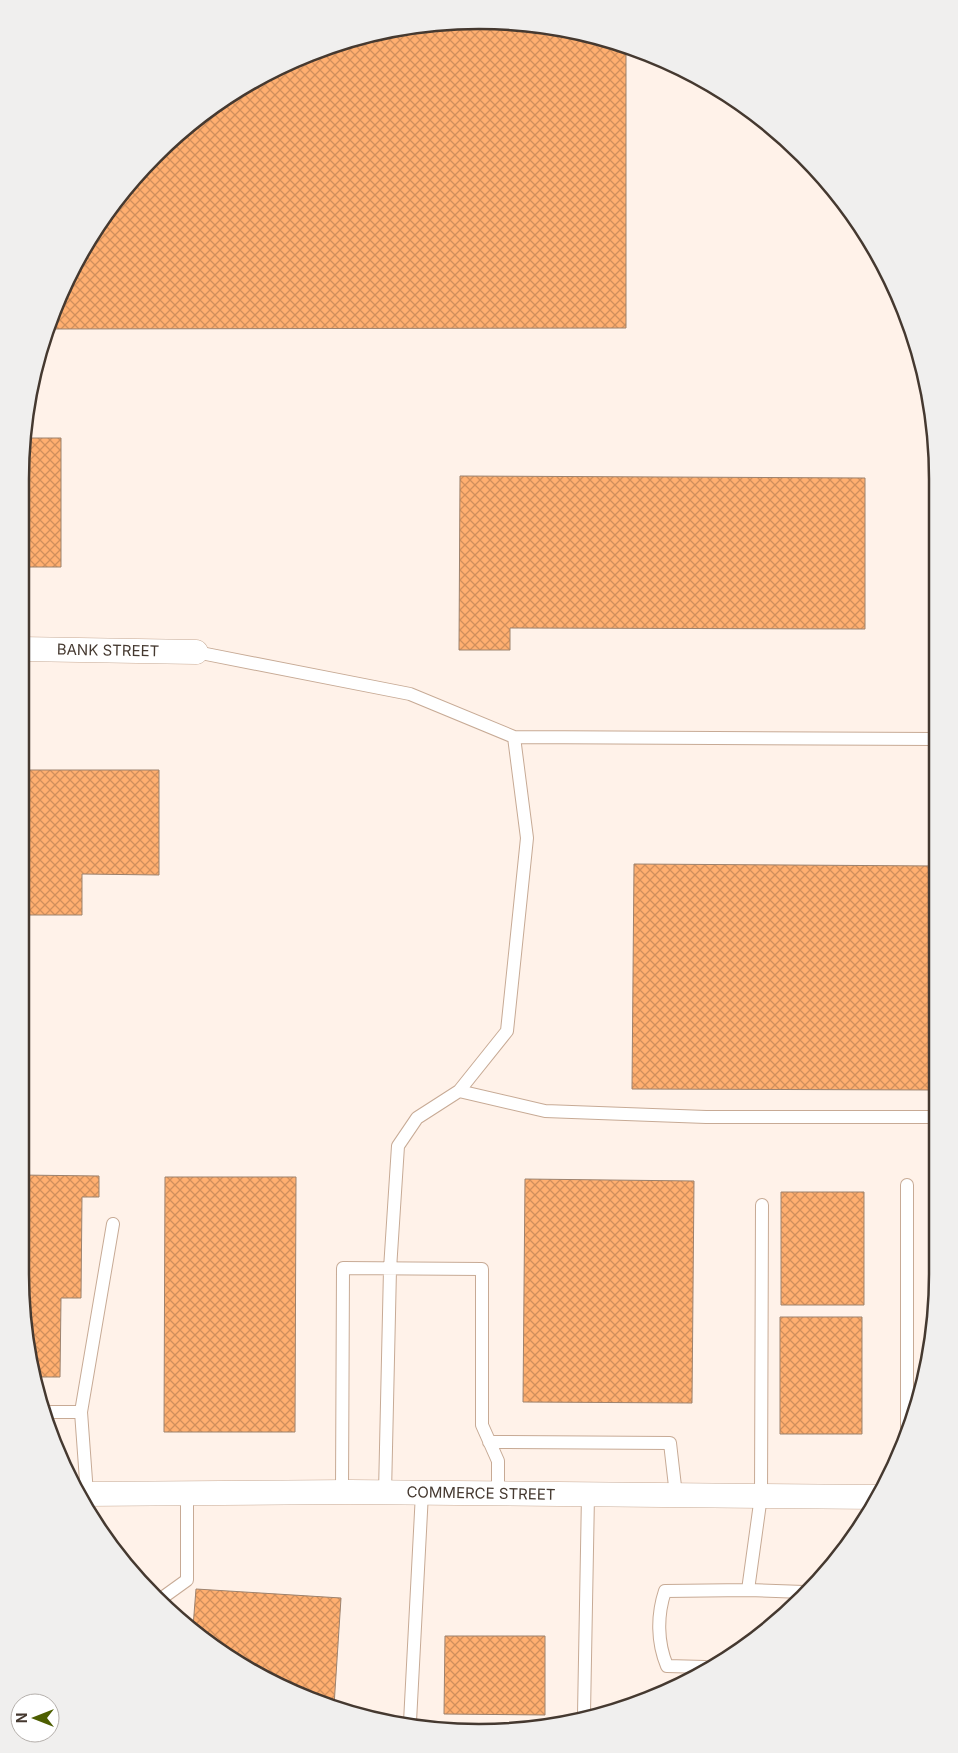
<svg xmlns="http://www.w3.org/2000/svg" width="958" height="1753" font-family="Inter,sans-serif">
<style>
.building{fill:url(#building-cross-hatch);stroke:#9d826d}
.lines{fill:none;stroke-linecap:round;stroke-linejoin:round}
.lane-casing{stroke:#c7aa95;stroke-width:14}
.street-casing{stroke:#c7aa95;stroke-width:25}
.lane{stroke:#fff;stroke-width:12}
.street{stroke:#fff;stroke-width:24}
.labels{text-anchor:middle;dominant-baseline:central;stroke-width:4;stroke-linejoin:round;paint-order:stroke}
.street-label{font-size:15px;fill:#453930;stroke:#fff}
.rim{fill:none;stroke:#453930;stroke-width:2.5}
</style>
<defs>
<pattern id="building-cross-hatch" width="8" height="8" patternUnits="userSpaceOnUse" patternTransform="scale(1.25)"><rect width="8" height="8" fill="#ffaf70"/><path d="M0 0l8 8M0 8l8-8" fill="none" stroke="#d08f5c"/></pattern>
</defs>
<rect width="100%" height="100%" fill="#fff2e9"/>
<path class="building" d="M449 21 539 24 626 44V328L46 329 82 249 134 176 200 115 276 67 360 36Z
M23 438H61V567H21V449Z
M460 476 865 478V629L510 628V650H459Z
M21 770H159V875L82 874V915H20Z
M634 864 936 866V1090L632 1089Z
M20 1175 99 1176V1197H82L81 1298H61L60 1377H37L20 1274Z
M165 1177H296L295 1432H164Z
M525 1179 694 1181 692 1403 523 1402Z
M781 1192H864V1305H781Z
M780 1317H862V1434H780Z
M196 1589 341 1598 334 1706 224 1655 193 1627Z
M445 1636H545V1715L444 1714Z"/>
<g class="lines">
<defs>
<path id="lane" d="M196 652 410 694 514 737 527 838 507 1031 459 1091 417 1118 398 1146 390 1269 385 1493
M514 737 935 739
M459 1091 545 1111 706 1117H936
M907 1185V1435
M43 1412H81L87 1494
M81 1412 113 1224
M489 1442 670 1443 676 1495
M342 1492 343 1268 482 1269V1425L498 1461V1493
M748 1590 804 1592
M162 1598 187 1580V1492
M705 1667 667 1666C657 1642 657 1615 665 1591L748 1590 761 1496 762 1205
M584 1714 588 1495
M410 1722 422 1493"/>
<path id="street" d="M21 649 196 652
M83 1494 350 1492 879 1497"/>
</defs>
<use href="#lane" class="lane-casing"/>
<use href="#street" class="street-casing"/>
<use href="#lane" class="lane"/>
<use href="#street" class="street"/>
</g>
<g class="labels">
<g class="street-label">
<text transform="translate(108 650) rotate(1)">BANK STREET</text>
<text transform="translate(481 1493) rotate(1)">COMMERCE STREET</text>
</g>
</g>
<path d="M0 0H958V1753H0ZM479 29H479A450 450 0 0 1 929 479V1274A450 450 0 0 1 479 1724H479A450 450 0 0 1 29 1274V479A450 450 0 0 1 479 29Z" fill="#f0efee" fill-rule="evenodd"/>
<path class="rim" d="M479 29H479A450 450 0 0 1 929 479V1274A450 450 0 0 1 479 1724H479A450 450 0 0 1 29 1274V479A450 450 0 0 1 479 29Z"/>
<g transform="translate(35 1718) rotate(270)"><circle r="24" fill="#ffffff" stroke="#b5b0ac"/>
<path d="M0-4L9 19L0 12L-9 19Z" fill="#4d5e01"/>
<text y="-8" font-size="14" font-weight="bold" text-anchor="middle" fill="#453930">N</text>
</g>
</svg>
